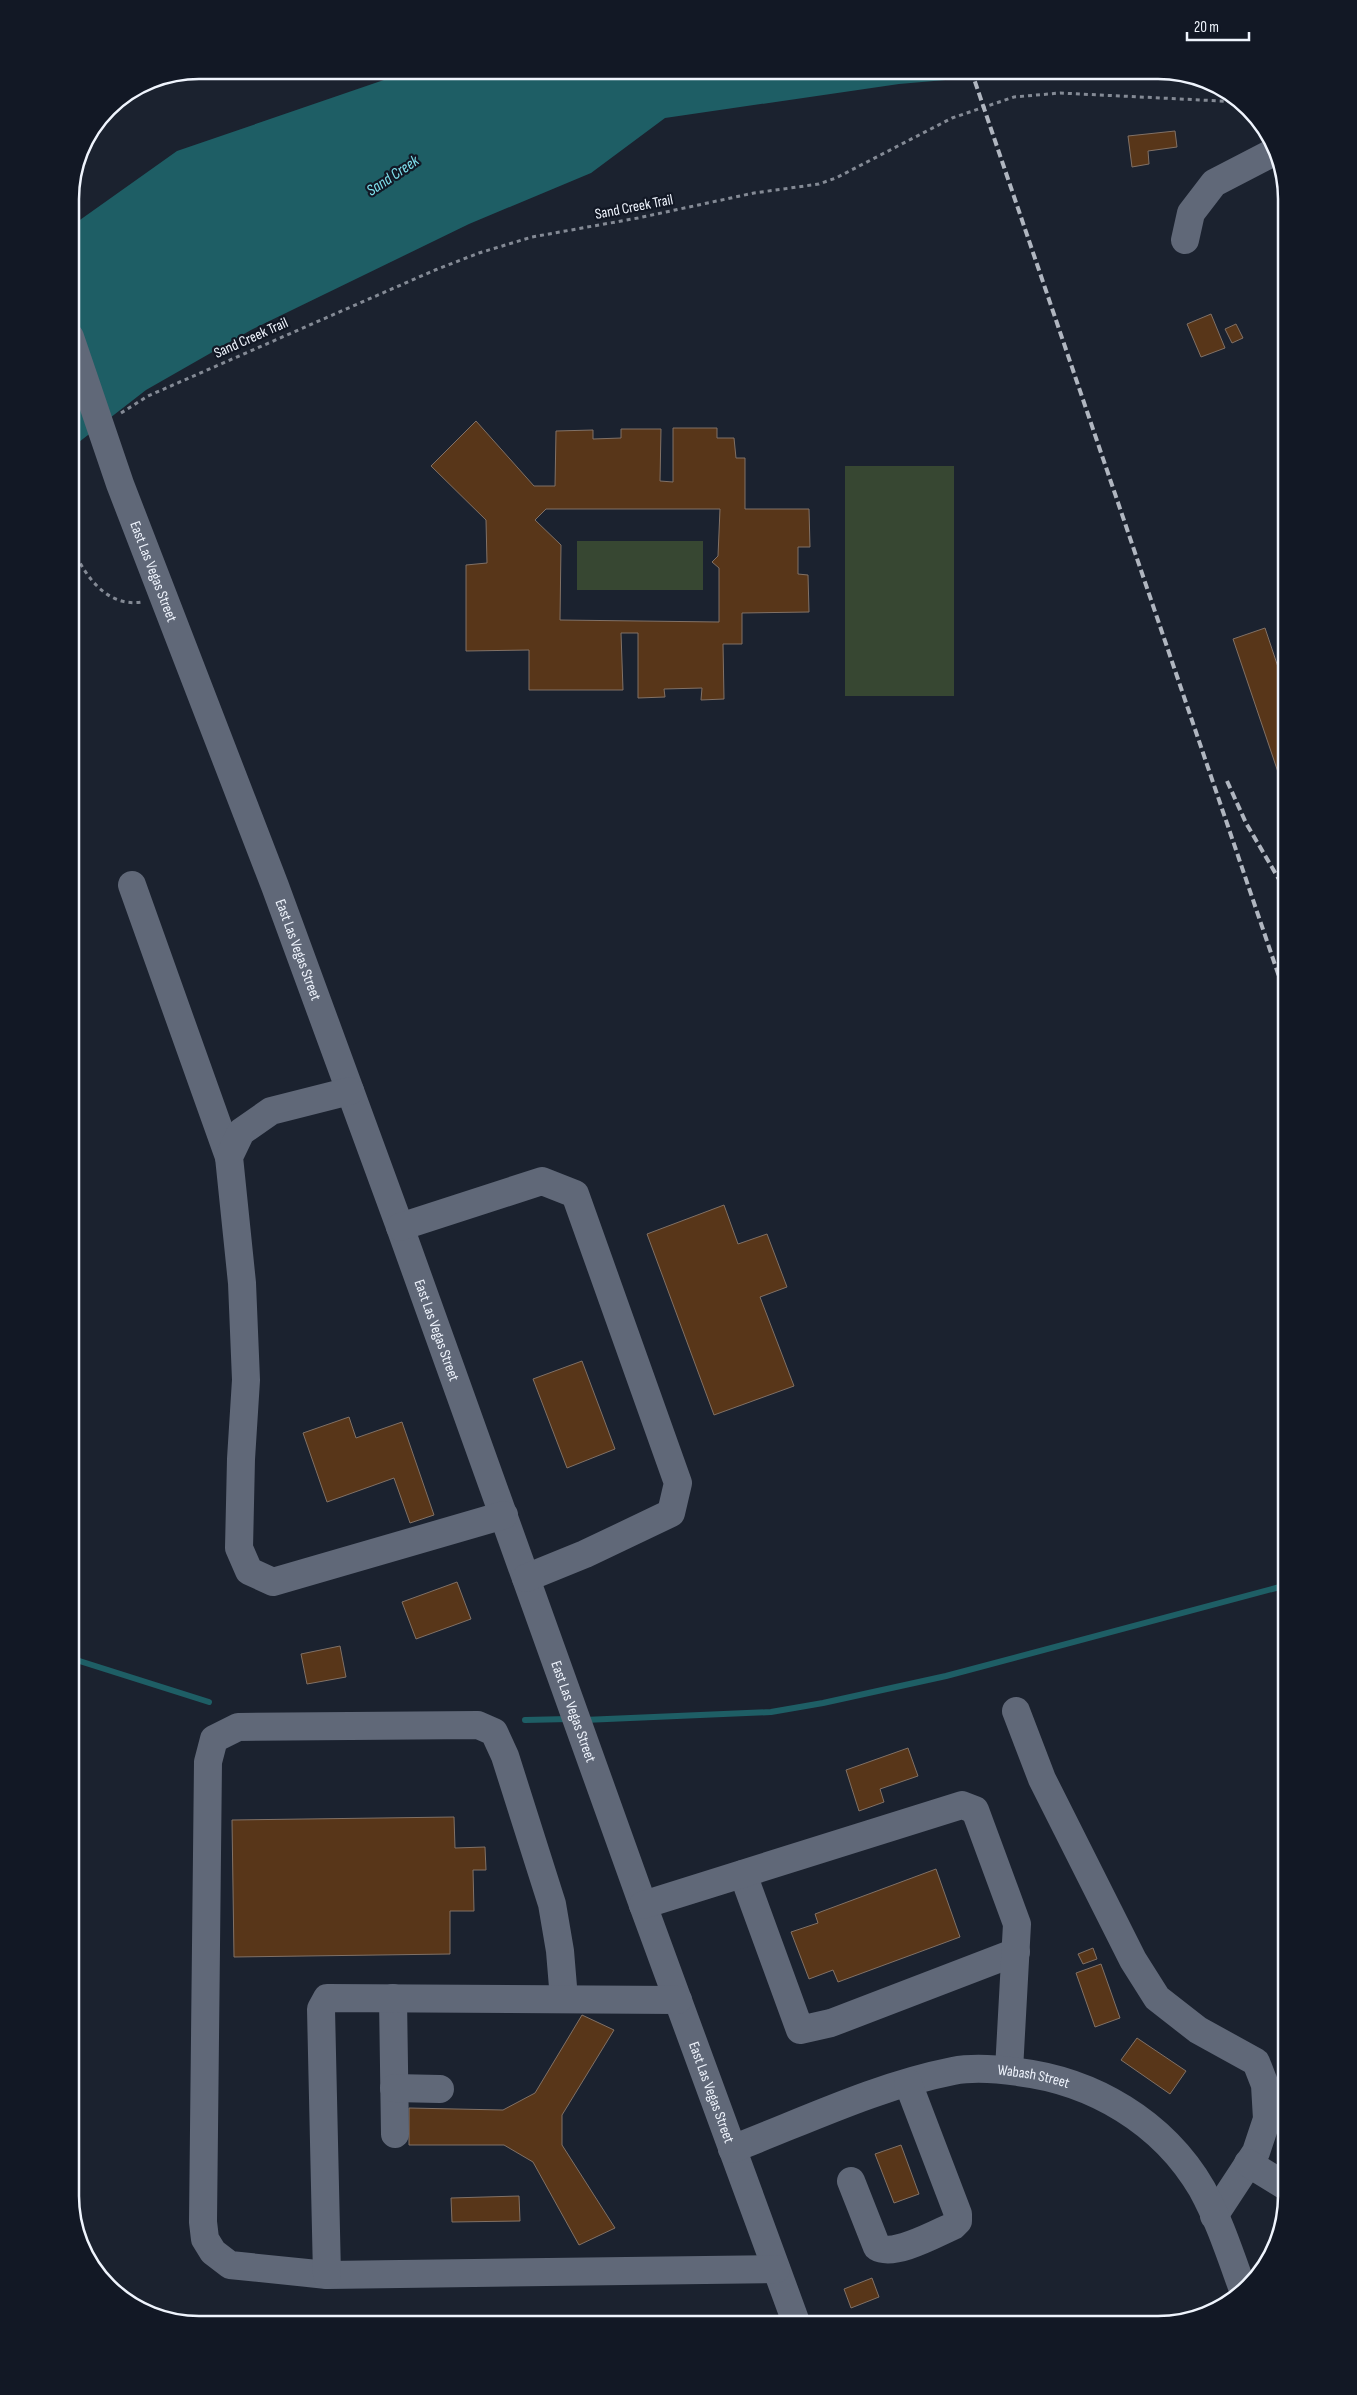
<svg xmlns="http://www.w3.org/2000/svg" width="1357" height="2395" font-family="'Sofia Sans Condensed',sans-serif">
<style>
.green{fill:#374732}
.water{fill:#1e5e65}
.lines{fill:none;stroke-linecap:round;stroke-linejoin:round}
.stream{stroke:#1e5e65;stroke-width:6}
.building{fill:#583619;stroke:#817166;fill-rule:evenodd}
.path{stroke:#848a95;stroke-width:3;stroke-dasharray:4 4;stroke-linecap:butt}
.minor{stroke:#606878;stroke-width:28}
.rail{stroke:#b0b6c0;stroke-width:4;stroke-dasharray:8 4;stroke-linecap:butt}
.labels{text-anchor:middle;dominant-baseline:central;stroke-width:4.5;stroke-linejoin:round;paint-order:stroke}
.street-label{font-size:15px;fill:#eff4fd;stroke:#121825}
.water-label{font-size:16px;font-style:italic;fill:#7fe1ed;stroke:#121825}
.rim{fill:none;stroke:#eff4fd;stroke-width:2.5}
</style>
<rect width="100%" height="100%" fill="#1b222f"/>
<path class="green" d="M845 466H954V696H845Z
M577 541H703V590H577Z"/>
<path class="water" d="M413 70H1060L899 84 665 118 591 173 469 224 251 330 146 390 70 449V227L177 151Z"/>
<g class="lines">
<path class="stream" d="M70 1658 209 1702
M525 1720 569 1719
M584 1720 771 1712 823 1703 946 1676 1287 1585"/>
</g>
<path class="building" d="M1175 131 1177 147 1148 151 1149 164 1132 167 1128 136Z
M1211 314 1225 348 1201 357 1187 324Z
M1236 324 1243 338 1232 343 1225 329Z
M476 421 534 486H555L556 431 593 430V439L621 438V429H661L660 481 673 482V428H717V438H734L736 458H745V509H809L810 547H798V574L808 575 809 612 742 613V644H723L724 699 701 700 702 688 664 689 665 697 638 698V633H621L623 690H529V650L466 651V565L487 563 486 520 431 466ZM546 509H720L718 556 712 562 719 568V622L560 620 561 545 535 520Z
M1265 628 1287 694V783L1282 784 1233 639Z
M724 1205 738 1244 767 1234 787 1287 760 1297 794 1386 714 1415 647 1234Z
M582 1361 615 1449 567 1468 533 1379Z
M349 1417 356 1438 402 1422 434 1515 410 1523 394 1478 327 1502 303 1433Z
M457 1582 471 1619 416 1639 402 1602Z
M340 1646 346 1677 307 1684 301 1654Z
M908 1748 918 1776 880 1789 884 1802 859 1811 846 1770Z
M454 1817 455 1848 485 1847 486 1870H473L474 1911H450V1954L234 1957 232 1820Z
M936 1869 960 1937 838 1982 833 1970 809 1979 791 1932 818 1923 815 1914Z
M1093 1948 1097 1959 1083 1964 1078 1954Z
M1101 1964 1120 2018 1095 2027 1076 1973Z
M582 2015 614 2030 562 2115V2145L615 2228 579 2245 533 2162 504 2145H409V2108L503 2110 535 2093Z
M1137 2038 1186 2071 1170 2094 1121 2060Z
M901 2145 919 2194 894 2203 875 2154Z
M519 2196 520 2221 452 2222 451 2198Z
M872 2278 879 2297 851 2308 844 2289Z"/>
<g class="lines">
<path class="path" d="M121 413 148 396 435 270 479 253 532 237 638 218 754 193 819 184 836 178 952 118 1014 97 1060 93 1241 102
M70 463 76 448 82 443
M70 542C82 572 105 608 142 602"/>
<g class="minor">
<path d="M1185 240 1191 213 1214 183 1270 154 1278 153"/>
<path id="s1" d="M70 337 120 484 275 886 400 1227 643 1905 797 2325"/>
<path d="M132 885 229 1157"/>
<path d="M350 1091 271 1111 241 1132 229 1157 242 1283 246 1380 241 1459 239 1548 249 1571 273 1582 504 1515"/>
<path d="M400 1227 542 1181 575 1194 678 1483 671 1513 585 1554 526 1578"/>
<path d="M1016 1711 1042 1779 1133 1960 1157 1998 1198 2030 1256 2062 1265 2085 1267 2119 1256 2152 1214 2216"/>
<path d="M743 1874 800 2030 831 2023 1016 1952"/>
<path d="M643 1905 962 1805 975 1810 1017 1924 1009 2070"/>
<path d="M393 1998 395 2134"/>
<path d="M564 1999 560 1951 552 1904 505 1756 494 1732 478 1725 238 1727 214 1739 208 1762 203 2222 205 2239 213 2252 230 2265 327 2275 776 2269"/>
<path d="M394 2088 440 2089"/>
<path id="s2" d="M732 2149C805 2121 877 2086 953 2071 974 2067 997 2069 1018 2072 1093 2081 1163 2122 1202 2189 1219 2220 1230 2254 1242 2287"/>
<path d="M1248 2163 1287 2187"/>
<path d="M851 2181 877 2247C894 2257 935 2234 953 2226L958 2221V2214L908 2083"/>
<path d="M327 2275 321 2009 327 1998 678 2000"/>
</g>
<path class="rail" d="M971 70 1287 1000
M1227 781 1246 823 1287 893"/>
</g>
<g class="labels">
<g class="street-label">
<text transform="translate(634 207) rotate(-11)">Sand Creek Trail</text>
<text transform="translate(251 338) rotate(-24)">Sand Creek Trail</text>
<text stroke="none"><textPath href="#s1" startOffset="249">East Las Vegas Street</textPath></text>
<text stroke="none"><textPath href="#s1" startOffset="654">East Las Vegas Street</textPath></text>
<text stroke="none"><textPath href="#s1" startOffset="1059">East Las Vegas Street</textPath></text>
<text stroke="none"><textPath href="#s1" startOffset="1464">East Las Vegas Street</textPath></text>
<text stroke="none"><textPath href="#s2" startOffset="316">Wabash Street</textPath></text>
<text stroke="none"><textPath href="#s1" startOffset="1869">East Las Vegas Street</textPath></text>
</g>
<g class="water-label">
<text transform="translate(393 176) rotate(-34)">Sand Creek</text>
</g>
</g>
<path d="M0 0H1357V2395H0ZM199 79H1158A120 120 0 0 1 1278 199V2196A120 120 0 0 1 1158 2316H199A120 120 0 0 1 79 2196V199A120 120 0 0 1 199 79Z" fill="#121825" fill-rule="evenodd"/>
<path class="rim" d="M199 79H1158A120 120 0 0 1 1278 199V2196A120 120 0 0 1 1158 2316H199A120 120 0 0 1 79 2196V199A120 120 0 0 1 199 79Z"/>
<path d="M1187 32v8h62v-8" fill="none" stroke="#eff4fd" stroke-width="2.5"/>
<text x="1194" y="32" font-size="15" fill="#eff4fd" stroke="#121825" stroke-width="4" paint-order="stroke">20 m</text>
</svg>
